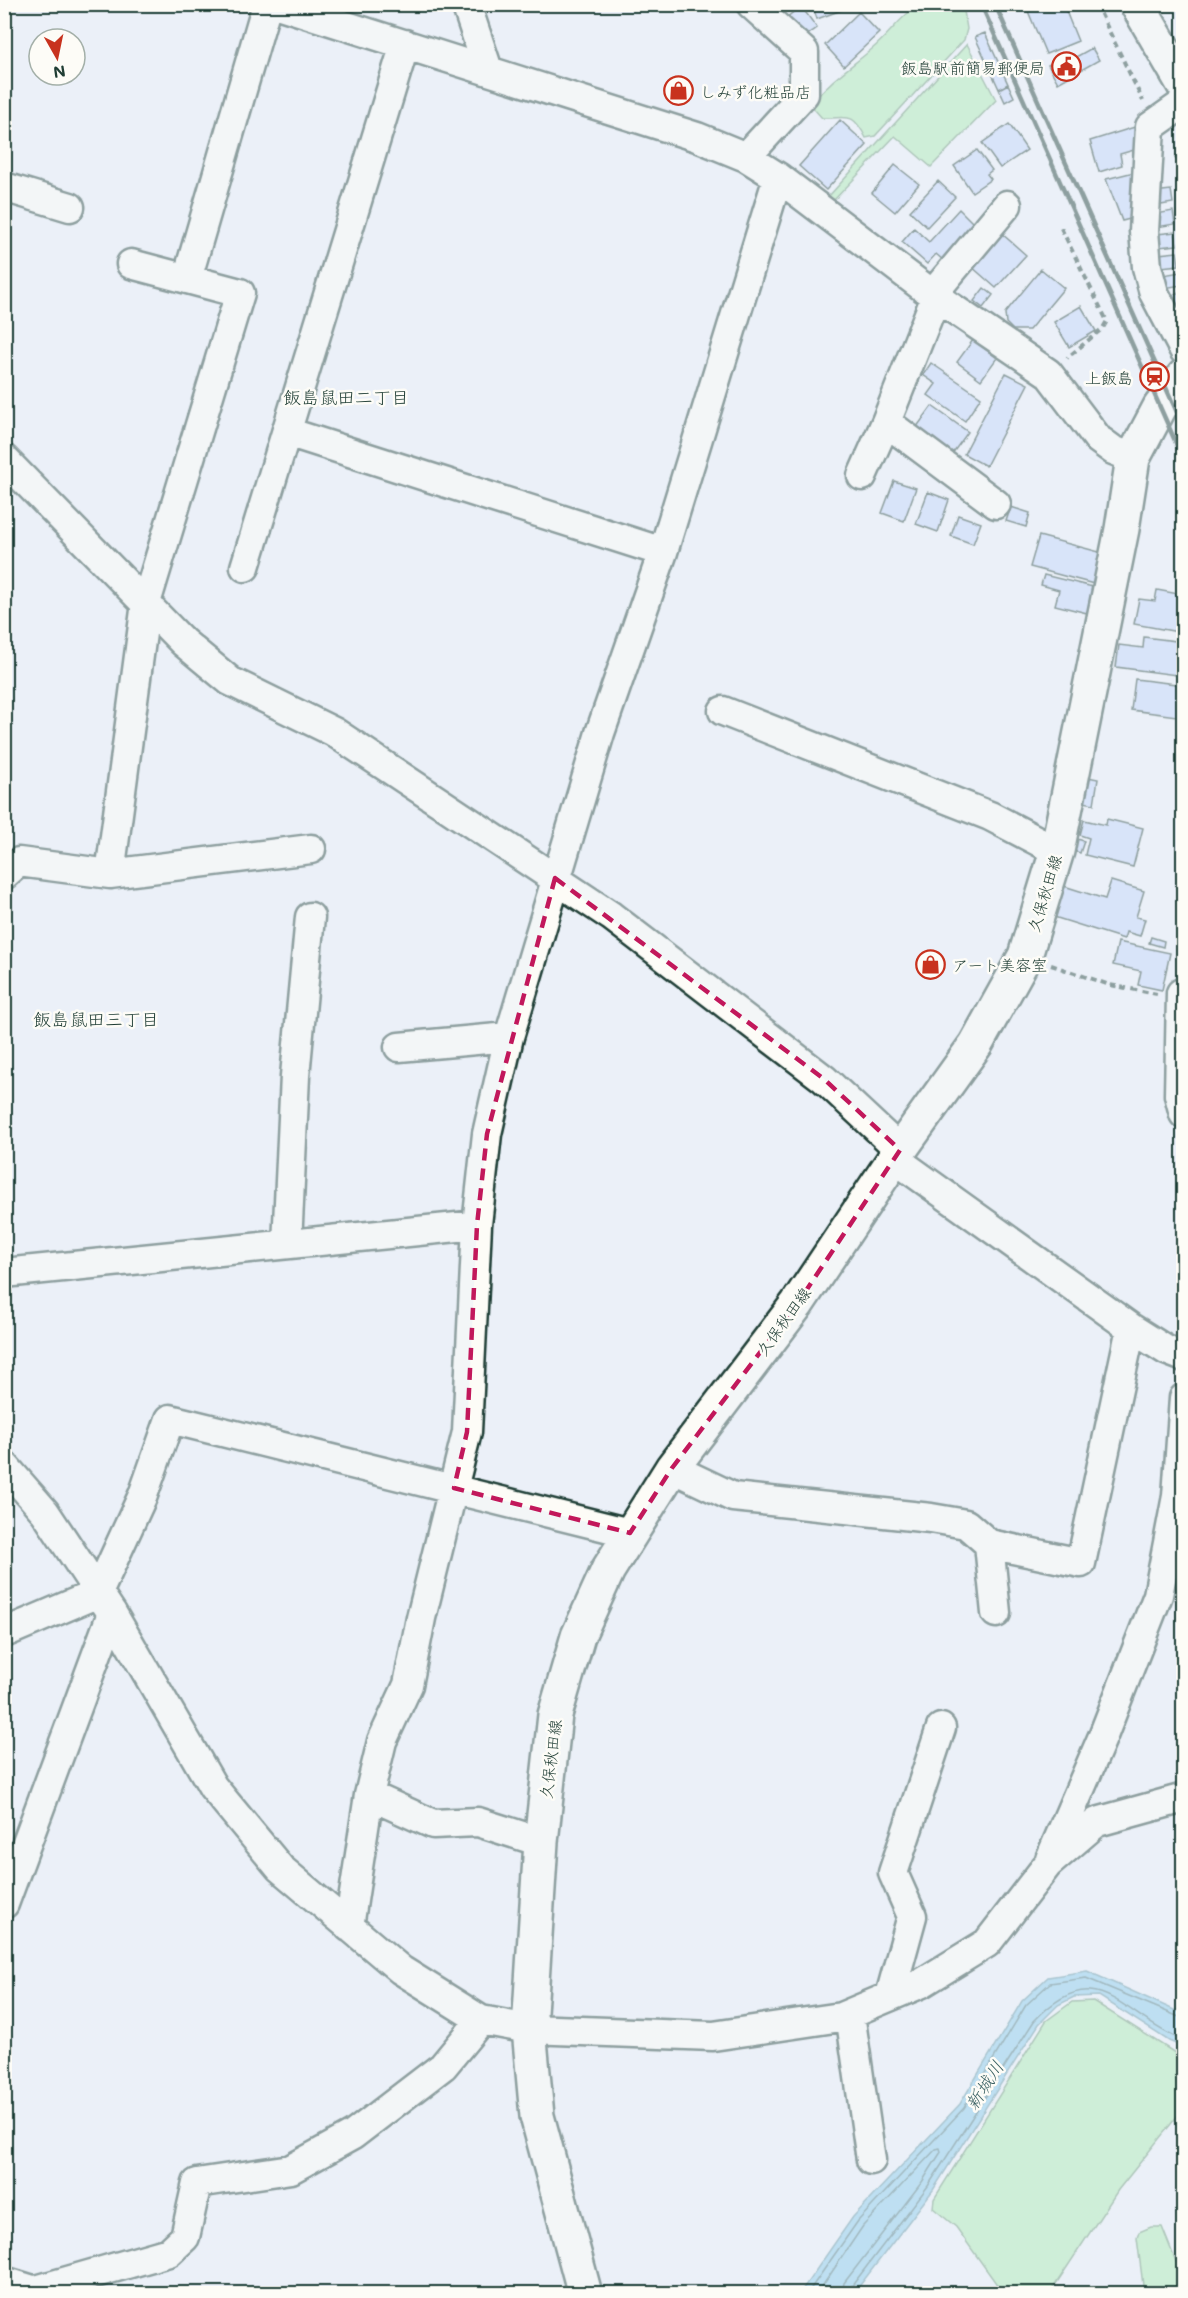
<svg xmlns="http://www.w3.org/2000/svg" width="1188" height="2298" font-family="Mali,'Klee One',sans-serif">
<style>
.green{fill:#aceab1;stroke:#669472;stroke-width:1.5}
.water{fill:#88cbea;stroke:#5e92a1;stroke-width:1.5}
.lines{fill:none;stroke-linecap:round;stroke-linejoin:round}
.shore{stroke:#49767d;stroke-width:1.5}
.building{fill:#c2d4fa;stroke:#1f3d34;stroke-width:1.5}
.minor-casing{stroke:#1f3d34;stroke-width:33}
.major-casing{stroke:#1f3d34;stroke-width:38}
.highway-casing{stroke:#1f3d34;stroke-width:38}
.path{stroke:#1f3d34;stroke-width:4;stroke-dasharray:6 4.5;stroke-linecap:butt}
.minor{stroke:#fdfcf7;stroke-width:28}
.major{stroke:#fdfcf7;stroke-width:33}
.highway{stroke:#fdfcf7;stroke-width:33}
.rail{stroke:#1f3d34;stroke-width:4.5}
.marked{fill:none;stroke:#c2185b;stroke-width:4.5;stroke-dasharray:12 8;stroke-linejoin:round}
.labels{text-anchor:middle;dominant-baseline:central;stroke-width:5;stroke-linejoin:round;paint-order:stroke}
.poi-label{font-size:16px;fill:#1f3d34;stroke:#fdfcf7;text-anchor:end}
.street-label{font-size:16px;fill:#1f3d34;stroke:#fdfcf7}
.neighbourhood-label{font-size:18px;fill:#1f3d34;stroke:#fdfcf7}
.water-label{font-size:18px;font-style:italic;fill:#396062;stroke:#fdfcf7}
</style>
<rect width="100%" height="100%" fill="#ebf0f8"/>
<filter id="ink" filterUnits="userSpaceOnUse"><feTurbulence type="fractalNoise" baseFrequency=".0167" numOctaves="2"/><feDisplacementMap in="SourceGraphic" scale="12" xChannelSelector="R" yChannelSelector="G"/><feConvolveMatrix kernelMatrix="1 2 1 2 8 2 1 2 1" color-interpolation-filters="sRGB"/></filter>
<g filter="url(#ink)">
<path class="green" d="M918 5H963L967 29 964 40 875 136 866 138C852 110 847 119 822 118L814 109 813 102C830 80 851 67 872 49 890 34 898 19 918 5Z
M967 44 996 100 931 167 895 136 834 200 829 196Z
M1093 2001 1183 2058V2109L1118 2190 1050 2293H1003L956 2227 933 2208 934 2199 1046 2021 1072 2002Z
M1151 2227H1162L1183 2279V2293H1144L1137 2238 1139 2232Z"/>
<path class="water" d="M1087 1971 1183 2014V2047L1169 2041 1099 1996 1074 1997 1058 2005 1039 2024 933 2190 854 2293H800L853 2217 960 2104 1022 2001 1048 1977Z"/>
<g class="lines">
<path class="shore" d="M807 2294 858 2221 964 2108 1026 2005 1050 1983 1086 1978 1184 2019
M817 2294 863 2226 936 2149 940 2148 941 2152 922 2182 844 2283 842 2294
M849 2294 851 2287 928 2186 1034 2021C1098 1954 1121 2016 1184 2041"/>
</g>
<path class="building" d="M812 4H858L817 19Z
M1025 4H1063L1078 41 1046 54Z
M801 6 817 28 802 39 786 18Z
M859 12 879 33 844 66 825 45Z
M985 33 1008 84 999 89 975 37Z
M1092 48 1099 60 1058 83 1048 65 1063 56 1067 62Z
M1008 84 1014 97 1005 102 999 89Z
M840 120 867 145 826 190 799 166Z
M1009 124 1027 150 1000 168 982 143Z
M1138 126 1141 148 1120 154 1122 165 1099 172 1090 141Z
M977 150 992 170 987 174 991 179 972 192 954 166Z
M895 165 919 184 895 212 872 193Z
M1138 171 1134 218 1122 221 1106 179Z
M938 181 955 197 927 227 910 211Z
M1171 190 1173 203 1155 206 1154 192Z
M959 209 975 225 943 260 936 254 927 264 902 242 914 228 929 242Z
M1184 210V224H1180L1178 211Z
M1173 211 1175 224 1157 227 1156 214Z
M1175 232 1177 245 1159 247 1157 234Z
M1001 233 1026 255 996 288 971 266Z
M1177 252 1179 265 1161 267 1159 254Z
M1041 269 1064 288 1029 330H1013L1006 323 1005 313Z
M1180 272 1182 285 1164 288 1163 275Z
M984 288 993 295 983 308 974 301Z
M1181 293 1183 306 1172 308 1170 295Z
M1081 306 1096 331 1069 347 1054 322Z
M973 340 997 358 981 380 957 362Z
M931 363 981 397 965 421 928 395 936 384 923 375Z
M1006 373 1028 384 986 466 964 454Z
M932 406 968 432 952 454 916 428Z
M894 481 916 488 904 521 882 513Z
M928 492 949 500 938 532 916 524Z
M1011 507 1030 513 1026 527 1006 521Z
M958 515 981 523 973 544 951 536Z
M1039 536 1103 553 1094 584 1030 567Z
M1044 575 1093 587 1087 613 1055 605 1059 590 1041 585Z
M1157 590 1184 595V633L1134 624 1139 599 1155 601Z
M1144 637 1184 642V676L1116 667 1119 645 1143 648Z
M1135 679 1184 685V717L1131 710Z
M1088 777 1098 779 1094 804 1083 802Z
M1107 819 1143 828 1133 867 1085 855 1089 838 1080 835 1084 820 1106 825Z
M1071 837 1084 841 1080 853 1068 849Z
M1111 881 1144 891 1136 917 1145 919 1140 936 1126 932 1124 939 1054 917 1064 886 1105 899Z
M1151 937 1164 941 1163 947 1149 943Z
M1118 942 1170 953 1162 990 1138 985 1141 971 1113 965Z"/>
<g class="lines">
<defs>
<path id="minor" d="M277 4 697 137 746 157 778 177 936 297 1048 373 1098 439 1113 450 1133 458
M466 4 488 70
M1184 103 1150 127 1144 231 1147 267 1154 293 1184 350
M746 157 804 94V52L751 4
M4 187 70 207
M187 279 267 4
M886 422 996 504
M287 432 663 552
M4 459 183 642 230 681 334 732 611 916 824 1079 900 1150
M862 476 886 422 941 284 1007 205
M245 567 405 44
M723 711 990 816 1057 851
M110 874 146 603 240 293 131 264
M4 875 19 862 110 874 311 849
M1184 994 1181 993 1179 1095 1184 1114
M399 1047 509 1037
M895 1159 1131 1328 1166 1350 1184 1357
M287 1244 295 1076 310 917
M4 1273 477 1225
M4 1465 45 1512 112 1613 213 1787 280 1868 401 1970 481 2020 529 2029 713 2036 841 2017 922 1983 987 1943 1048 1864 1097 1822 1184 1798
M672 1468 733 1497 931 1518 966 1524 989 1544 1081 1563 1131 1328
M989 1544 996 1613
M4 1633 98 1593 143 1495 170 1419 630 1533
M369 1795 433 1824 478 1822 541 1842
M1050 1859 1103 1736 1158 1595 1177 1496 1184 1398
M4 1904 112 1613
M349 1927 369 1795 382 1741 408 1685 421 1618 467 1432 477 1225 487 1134 509 1037 600 733 663 552 778 177
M890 1996 912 1916 893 1873 941 1728
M850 2014 871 2160
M4 2281 46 2294
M36 2290 169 2252 185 2237 197 2183 291 2169 353 2135 443 2066 481 2020"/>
<path id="major" d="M585 2294 537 2116 529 2029 541 1842 555 1715 578 1636 608 1570 672 1468 797 1304 900 1150 976 1044 1025 956 1057 851 1122 529 1133 458 1160 407 1184 376"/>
<path id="highway" d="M1137 4 1184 85"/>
</defs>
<use href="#minor" class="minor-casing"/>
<use href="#major" class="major-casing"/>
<use href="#highway" class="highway-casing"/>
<path class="path" d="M1096 4 1143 101
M1179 4 1184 12
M1175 156 1184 168
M1061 228 1107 321 1103 328 1067 358
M1051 965 1110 985 1157 994"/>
<use href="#minor" class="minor"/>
<use href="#major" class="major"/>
<use href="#highway" class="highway"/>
<path class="rail" d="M981 4 1184 461
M995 4 1184 428"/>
</g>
</g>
<path d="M0 0H1188V2298H0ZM555 878 824 1079 900 1150 797 1304 672 1468 630 1533 454 1488 467 1432 477 1225 487 1134Z" fill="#ebf0f8" fill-opacity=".55" fill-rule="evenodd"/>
<path class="marked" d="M555 878 824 1079 900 1150 797 1304 672 1468 630 1533 454 1488 467 1432 477 1225 487 1134Z"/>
<defs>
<symbol id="civic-ring" viewBox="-11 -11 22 22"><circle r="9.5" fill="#fdfcf7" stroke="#c8321e" stroke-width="1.5"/><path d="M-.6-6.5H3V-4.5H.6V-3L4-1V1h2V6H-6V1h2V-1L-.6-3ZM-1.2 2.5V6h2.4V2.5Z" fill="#c8321e"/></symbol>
<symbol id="shop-ring" viewBox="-11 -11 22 22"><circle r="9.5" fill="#fdfcf7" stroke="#c8321e" stroke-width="1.5"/><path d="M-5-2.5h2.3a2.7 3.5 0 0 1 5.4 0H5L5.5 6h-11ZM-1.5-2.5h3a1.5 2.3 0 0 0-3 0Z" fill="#c8321e"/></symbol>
<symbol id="station-ring" viewBox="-11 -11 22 22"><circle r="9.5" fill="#fdfcf7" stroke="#c8321e" stroke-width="1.5"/><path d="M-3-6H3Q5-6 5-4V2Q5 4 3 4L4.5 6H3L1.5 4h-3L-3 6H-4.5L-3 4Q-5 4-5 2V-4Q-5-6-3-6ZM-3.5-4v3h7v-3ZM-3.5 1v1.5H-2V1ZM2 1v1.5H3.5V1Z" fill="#c8321e"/></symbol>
</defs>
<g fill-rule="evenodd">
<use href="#civic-ring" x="1050" y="50" width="33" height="33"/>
<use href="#shop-ring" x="662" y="74" width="33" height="33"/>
<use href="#station-ring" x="1138" y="360" width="33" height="33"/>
<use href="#shop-ring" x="914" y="948" width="33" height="33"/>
</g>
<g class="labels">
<g class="poi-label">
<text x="1045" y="67">飯島駅前簡易郵便局</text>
<text x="700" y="91" text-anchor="start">しみず化粧品店</text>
<text x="1133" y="377">上飯島</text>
<text x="952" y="964" text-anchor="start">アート美容室</text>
</g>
<g class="street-label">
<text transform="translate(1044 893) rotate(-73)">久保秋田線</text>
<text transform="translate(783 1321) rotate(-54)">久保秋田線</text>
<text transform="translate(550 1759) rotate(-83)">久保秋田線</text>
</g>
<g class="neighbourhood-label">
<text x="346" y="397">飯島鼠田二丁目</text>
<text x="96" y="1019">飯島鼠田三丁目</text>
</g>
<g class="water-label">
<text transform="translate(984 2085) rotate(-57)">新城川</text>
</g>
</g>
<rect width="1188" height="2298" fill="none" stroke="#fdfcf7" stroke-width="24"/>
<rect x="12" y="12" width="1164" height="2274" fill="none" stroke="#1f3d34" stroke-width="2" filter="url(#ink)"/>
<g transform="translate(57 57) rotate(171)"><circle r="28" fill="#fdfcf7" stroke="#a4b0a9" stroke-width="1.5"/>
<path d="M0-4.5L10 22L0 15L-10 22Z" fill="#c8321e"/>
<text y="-9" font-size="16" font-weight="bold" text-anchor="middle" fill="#1f3d34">N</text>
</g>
</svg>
